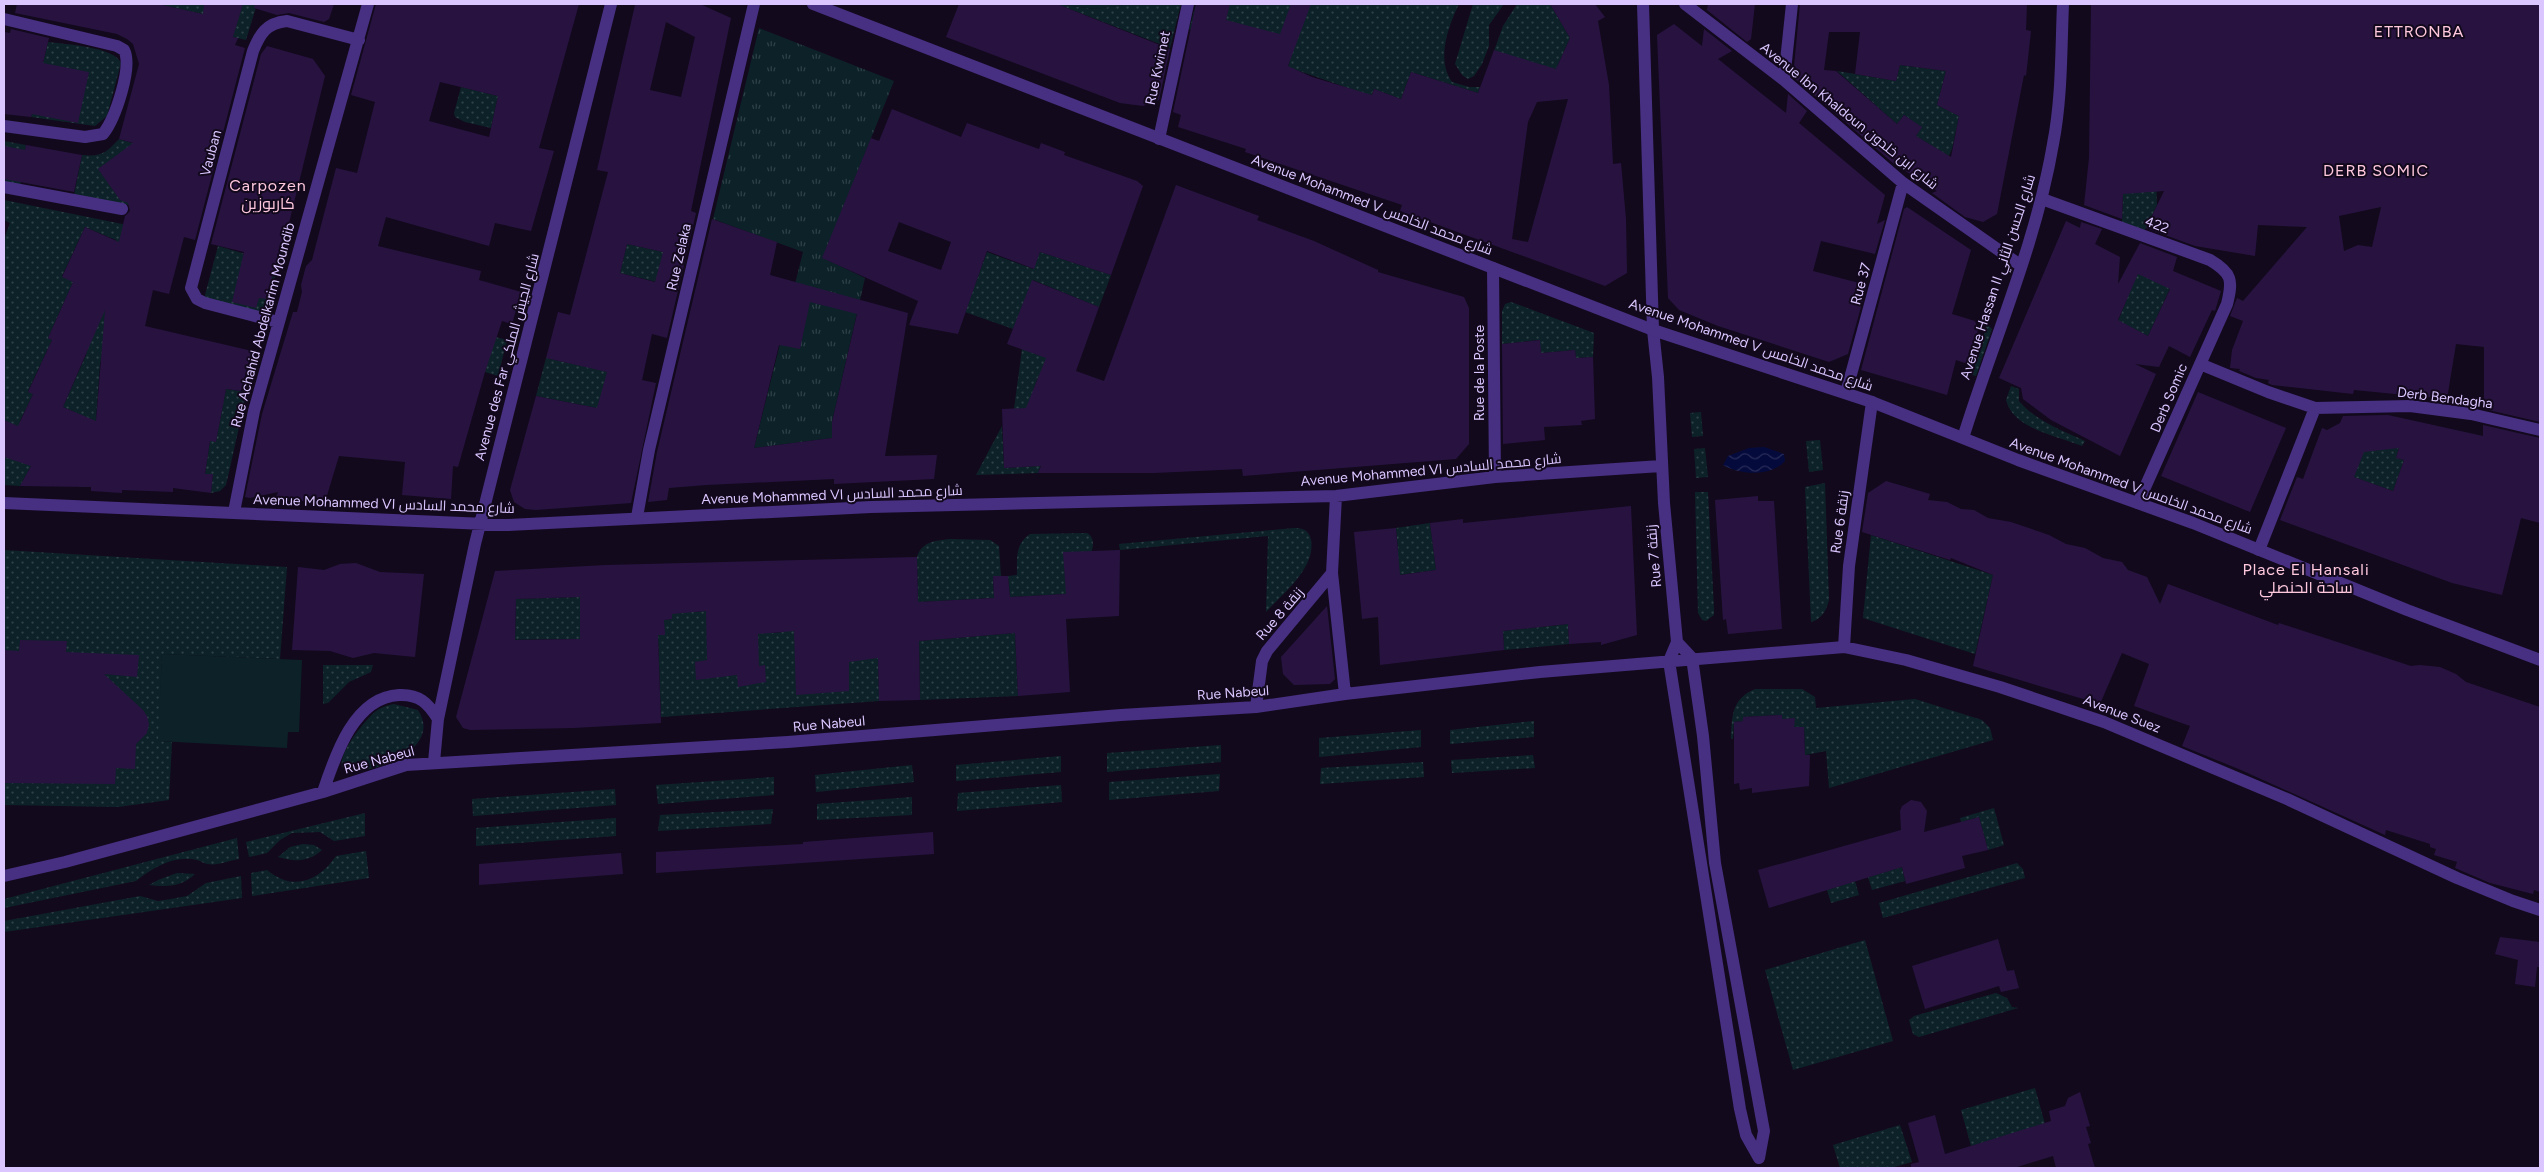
<svg xmlns="http://www.w3.org/2000/svg" width="2544" height="1172" font-family="Figtree,Cairo,sans-serif">
<style>
.grass{fill:url(#grass-tufts)}
.park{fill:url(#park-dots)}
.pitch{fill:#0c2228}
.water{fill:url(#water-waves)}
.building{fill:#281340;fill-rule:evenodd}
.lines{fill:none;stroke-linecap:round;stroke-linejoin:round}
.minor{stroke:#472f82;stroke-width:12}
.tertiary{stroke:#472f82;stroke-width:12}
.labels{text-anchor:middle;dominant-baseline:central;stroke-width:4;stroke-linejoin:round;paint-order:stroke}
.street-label{font-size:14px;fill:#dbc6ff;stroke:#12091d}
.quarter-label{font-size:16px;letter-spacing:1px;fill:#ffc8dd;stroke:#12091d}
</style>
<defs>
<pattern id="grass-tufts" width="24" height="20" patternUnits="userSpaceOnUse" patternTransform="scale(1.25)"><rect width="24" height="20" fill="#0c2228"/><path d="M3 7l-1-3M5 7V3M7 7l1-3M15 17l-1-3M17 17v-4M19 17l1-3" fill="none" stroke="#2f4148"/></pattern>
<pattern id="park-dots" width="8" height="8" patternUnits="userSpaceOnUse" patternTransform="scale(1.25)"><rect width="8" height="8" fill="#0c2228"/><path d="M2 2h.1M6 6h.1" fill="none" stroke="#2f4148" stroke-width="1.8" stroke-linecap="round"/></pattern>
<pattern id="water-waves" width="16" height="10" patternUnits="userSpaceOnUse" patternTransform="scale(1.25)"><rect width="16" height="10" fill="#040a3c"/><path d="M0 5q4-4 8 0t8 0" fill="none" stroke="#282c59"/></pattern>
</defs>
<rect width="100%" height="100%" fill="#12091d"/>
<path class="grass" d="M759 28 894 81 823 258 865 278 832 422V438L754 448 803 252 713 219Z"/>
<path class="park" d="M158 4H257L246 40 233 37 207 15Z
M1057 4 1094 9 1132 4H1181L1170 48Z
M1196 4H1459C1448 27 1436 59 1452 82L1469 87H1480L1478 93 1411 72 1401 99 1374 89 1371 96 1288 67 1290 60 1189 29Z
M1473 4H1504L1489 25V46L1482 64 1474 76 1468 79 1462 75 1455 64Z
M1517 4H1550L1570 38 1555 71 1494 51 1503 26Z
M48 42C64 44 115 47 121 63L107 116 95 126 31 117Z
M1900 65 1946 71 1937 105 1959 116 1952 149 1949 156 1916 136 1921 127 1904 115 1897 124 1837 71 1896 81Z
M461 87 498 96 491 128 465 122 455 117 454 113Z
M119 139 157 151 150 209 74 195 82 155C101 157 106 153 119 139Z
M4 141 26 145 20 187 4 184Z
M2156 175 2157 205 2145 230 2122 223 2123 194Z
M4 200 132 226 100 364 91 487H79L80 466 75 412 63 407 86 355 94 291 116 240 85 227 62 276 73 282 48 338 52 340 28 391 33 394 20 421 31 466 20 486 4 485V433L8 422 4 420V239L10 223 4 220Z
M627 244 663 252 665 284 620 273Z
M218 246 279 264 265 313 206 299 205 295Z
M987 252 1033 269 1040 252 1111 275 1099 307 1033 280 1013 329 965 312Z
M2135 254 2177 273 2148 336 2118 321 2127 299 2116 293Z
M1511 302 1594 333 1593 357 1576 358 1575 350 1541 353 1539 340 1502 344V311L1505 304Z
M423 318 507 340 498 376 485 372Z
M1987 324 1992 329 1976 376 1972 375Z
M1053 339 1044 379 1038 377 1033 391 1063 406 1038 473 976 475 1002 426 1004 468 1037 466 1014 409 1022 349Z
M546 358 614 373 597 408 536 396Z
M2011 386 2019 389V401C2036 421 2061 430 2085 441L2082 446C2058 436 2013 429 2006 400Z
M226 389 247 392 226 485 220 491 211 493 213 475 205 474 210 441H216Z
M1701 412 1703 436 1692 437 1690 413Z
M1820 440 1823 470 1809 472 1806 441Z
M2367 444 2399 448 2396 458 2404 460 2393 491 2345 474Z
M1705 448 1708 477 1696 478 1694 449Z
M1825 483 1829 600C1826 611 1822 619 1811 622L1805 487Z
M1695 492H1708L1714 609V615L1706 621 1702 620 1698 613Z
M1430 523 1436 570 1391 576 1398 549 1396 528Z
M1294 528C1303 528 1309 530 1311 540 1316 568 1282 594 1266 612L1268 536 1120 550 1119 544Z
M1087 533C1106 544 1074 581 1066 594L1010 597 1008 576 1017 575C1017 558 1015 544 1030 534Z
M1871 535 1993 575 1975 654 1863 618Z
M950 539 990 540 999 546 1001 576H993L994 598 918 602 917 557C922 541 935 541 950 539Z
M4 550 287 567 280 659 162 654 159 741 172 742 169 800 118 807 4 805Z
M580 597V639L495 640H515L516 599Z
M672 604 695 612 706 611 772 633 784 632V620L878 640 879 701 661 717 658 635H664V620L672 619Z
M1568 624 1569 644 1504 650 1503 631Z
M1015 633 1018 696 920 700 919 641Z
M323 665H373L371 672 349 682 328 703 323 704Z
M1755 689H1802L1815 697 1816 708 1915 699 1982 720 1990 728 1993 740 1829 788 1826 751 1805 755 1804 727H1794V719H1782V715L1743 717V721L1734 722 1733 739H1731C1732 717 1731 699 1755 689Z
M394 704 418 710C446 752 359 781 342 767 338 753 365 720 376 711 382 707 387 705 394 704Z
M1534 721V737L1450 744V730Z
M1421 730V747L1319 757V738Z
M1221 745V762L1107 772V753Z
M1533 755 1535 768 1452 773 1451 760Z
M1061 756V772L956 781V765Z
M1423 762 1424 777 1320 784 1321 768Z
M912 765 914 782 816 792 815 775Z
M1220 774 1219 791 1109 800V782Z
M774 777V795L658 804 656 785Z
M1061 785 1062 802 957 811 958 793Z
M615 789 616 805 473 816 472 799Z
M912 797V815L817 820V804Z
M1994 808 2004 845 1988 850 1979 817 1961 822 1960 818Z
M773 809 771 824 658 831 660 815Z
M365 813V836L334 841 320 832 292 833 280 840 267 853 249 857 246 842Z
M616 818V836L476 846V828Z
M237 838 239 859C231 860 217 866 208 864 205 864 201 861 197 860 174 855 154 867 136 881L4 908V899Z
M303 844 314 845 322 850C309 862 295 862 278 857L290 847Z
M366 851 369 878 252 896 251 873 267 870C293 892 319 881 336 856Z
M2017 863 2023 869 2025 878 1883 918 1879 903Z
M1902 867 1905 881 1872 890 1868 877Z
M177 873 195 874C181 887 167 887 149 885L158 880Z
M241 876 242 898 4 932V921L140 896 158 901 171 899 187 896 206 883Z
M1855 881 1859 895 1831 903 1827 890Z
M1865 940 1893 1041 1793 1070 1765 970Z
M1996 993 2007 998 2012 1007 2018 1008 1919 1037 1913 1034 1909 1020 1914 1016Z
M2035 1088 2045 1124 1971 1146 1961 1110Z
M1900 1125 1912 1162 1891 1168H1840L1833 1145Z"/>
<path class="pitch" d="M1058 4H1132L1094 9Z
M162 654 302 660 299 732H288L287 748 158 741Z"/>
<path class="water" d="M1764 447 1784 454 1785 461C1771 477 1740 475 1723 465L1728 456 1749 448Z"/>
<path class="building" d="M17 4H158L203 14 204 4H243L233 37 238 38 235 45 245 48 195 240 184 237 169 294 153 290 145 326 252 351 241 391 226 389 216 442 210 441 205 474H213L211 493 173 488V492L122 490V493L91 491V487L20 486 31 466 4 457V420L18 426 33 394 28 392 52 340 48 338 73 282 62 277 85 227 119 242 125 216 130 211 128 203 120 200 98 169 133 143 119 139 139 64 133 44 127 39 117 34 15 13ZM105 310 96 421 63 407Z
M255 4H334L329 19 324 22 289 13 277 15 254 8Z
M376 4H579L539 148 554 151 531 231 495 223 489 246 386 217 378 246 481 271 479 280 521 292 512 324 502 321 485 372 458 467 453 466 451 499 402 495 405 462 339 456 325 502 275 500 278 492 250 498 245 497 262 414 293 312H297L302 292 301 285 306 266 312 260 336 168 357 173 375 102 351 95ZM440 82 498 96 489 137 429 121Z
M632 4H700L731 18 691 211 696 213 667 338 652 334 642 380 656 383 631 503 536 510 525 509 514 502 510 490 536 396 597 408 607 372 546 358 558 312 570 315 608 172 597 170 635 5ZM666 22 695 37 681 97 650 90ZM627 244 663 252 655 282 620 273Z
M959 4H1057L1170 49 1159 100 1143 106 1120 103 946 37Z
M1196 4H1230L1226 20 1280 34 1291 4H1311L1288 66 1312 77 1372 95 1374 89 1401 99 1411 72 1478 93 1494 50 1556 69 1570 38 1550 4H1595L1605 17 1598 21 1609 85 1613 164 1621 163 1626 219 1627 273 1605 286 1400 211 1402 205 1245 152 1246 149 1178 127 1181 115 1173 112ZM1568 99 1528 242 1512 239 1528 122 1537 102Z
M1708 4H1755L1751 39 1747 42 1707 10Z
M1800 4H2027L2026 30 2031 31 2026 76 2024 75 1997 214 1983 222 1965 217 1932 193 1937 191 1894 164 1793 77ZM1829 32H1860L1855 74 1896 81 1900 65 1946 71 1937 105 1959 116 1951 157 1916 136 1922 127 1904 115 1897 124 1836 71 1824 70Z
M2091 4H2540V422L2484 409V347L2456 344 2447 399 2354 390 2353 394 2272 385 2268 383 2269 380 2256 378 2239 371 2240 369 2230 368 2232 350 2243 321 2230 316 2237 298 2243 301 2307 227 2258 225 2255 256 2195 246 2146 228 2164 191 2123 194 2122 219 2084 205 2089 158ZM2381 207 2372 247 2358 245 2344 251 2339 216Z
M1674 24 1702 46 1704 29 1732 51 1718 59 1786 113 1788 94 1807 111 1799 123 1885 195 1877 224 1885 220 1875 254 1821 241 1813 271 1867 285 1848 354 1829 362 1718 326 1679 310 1668 298 1657 35Z
M11 29 49 38 43 63 89 72 78 123 32 114 31 117 4 114V32L10 33Z
M267 46 313 59 325 76 279 264 276 263 266 299 259 298 256 308 232 302 244 252 211 244 261 54Z
M892 109 961 137 967 123 1039 149 1041 143 1065 152 1064 155 1137 181 1143 186 1111 275 1040 252 1034 269 987 251 958 334 909 325 918 301 822 258 871 138 879 141ZM899 222 951 242 941 270 888 251Z
M26 145 82 155 74 192 4 179V146L25 150Z
M1176 185 1259 216 1257 220 1314 241 1378 270V272L1464 297 1469 308V444L1456 459 1243 476 1242 469 1154 473H1038L1041 466 1004 468 1002 409 1026 408 1046 358 1007 344 1032 280 1099 307 1076 371 1104 381Z
M1907 207 1971 250 1952 314 1975 321 1978 330 1968 364 1956 360 1947 395 1861 370 1904 209Z
M712 219 777 242 770 275 908 313 885 456 937 455 934 479 834 484V479L706 485 669 488 667 500 648 502 657 452ZM810 302 857 314 832 422V438L754 448 779 345 800 349Z
M2066 221 2080 228 2081 222 2102 229 2095 244 2120 257 2118 284 2140 243 2177 257 2173 271 2221 291 2215 311 2212 310 2190 357 2169 346 2159 367 2135 364 2156 374 2120 456 2051 420 2023 399 2021 388 1999 378ZM2138 274 2170 289 2148 336 2118 320Z
M1540 340 1541 353 1575 350 1576 358 1593 357 1595 419 1581 421 1582 425 1544 427 1545 440 1503 444 1502 344Z
M2198 392 2286 428 2250 512 2161 476Z
M2388 415 2483 436V425L2540 438V523L2521 518 2502 595 2452 583 2280 520 2297 477 2303 479 2322 428 2327 430 2340 423 2343 416ZM2399 448 2396 458 2404 460 2393 491 2354 477 2364 452Z
M1886 481 1930 494 1928 500 1947 502 1961 509 1974 510 1988 518 2011 522 2049 535 2066 544 2085 548 2103 558 2122 562 2128 570 2147 577 2160 604 2168 584 2278 625 2279 623 2411 666 2420 665 2440 667 2456 674 2466 682 2540 707V892L2534 890 2533 894 2490 883 2455 868 2457 862 2434 855 2436 849 2430 847V844L2386 830 2385 835 2241 770 2182 746 2190 726 2134 706 2149 664 2122 653 2100 704 1973 666 1993 575 1951 558 1950 560 1862 532 1868 493Z
M1758 496V501H1774L1782 629 1728 634 1726 619 1723 620 1715 500Z
M1631 506 1637 635 1601 645V642L1569 644 1568 624 1503 631 1504 650 1380 665 1378 617 1362 619 1354 532 1396 528 1400 575 1436 570 1430 523 1463 519V523Z
M1120 550 1119 616 1066 619 1070 692 1018 696 1015 633 919 641 920 700 879 701 878 658 849 662V691L796 695 794 631 758 634 759 666 765 665 766 682 738 687 737 675 696 680 695 662 707 660 706 611 672 614V619L664 620 665 635H658L661 723 574 728 470 730 463 728 456 717 495 571 606 565 917 557 918 602 994 598 993 576H1008L1010 597 1066 594 1063 552ZM580 597V639L515 640 516 599Z
M356 563 380 572 424 574 415 657 374 653 353 658 330 651 292 650 298 567 324 570 340 564Z
M1327 606 1335 679 1330 684 1294 685 1283 674 1281 657Z
M20 640 67 641 66 652 139 655 137 677 104 674 143 710 147 716 149 724 147 733 136 744 135 769 116 768 115 784 4 783V650L19 651Z
M1782 715V719L1795 718 1794 727H1804L1805 755H1810L1809 786 1752 793V788L1740 790 1739 783 1734 784V722L1743 721V717Z
M1911 800 1921 802 1927 811 1924 832 1979 817 1988 850 1962 856 1965 868 1906 884 1902 867 1769 908 1758 870 1901 830 1900 811 1902 806Z
M933 832 934 854 656 873V852L803 844V842Z
M621 853 623 874 479 885V864Z
M2500 937 2540 942V967H2537L2535 987 2515 984 2518 960 2495 954Z
M1998 939 2007 971 2014 970 2019 988 2001 992 1999 986 1925 1009 1912 966Z
M2080 1092 2090 1126 2086 1127 2091 1143 2088 1144 2095 1168H2056L2053 1156 2014 1168H1911V1164L1919 1162 1908 1123 1935 1115 1945 1154 2051 1121 2049 1111 2065 1106 2068 1098Z"/>
<g class="lines">
<path class="minor" d="M1643 4 1653 330 1658 377 1664 503 1677 642
M1685 4 1784 80 1903 183 2020 265
M4 19 117 46 124 50C133 67 115 119 103 134L85 137 4 126
M1784 80 1792 4
M1159 139 1188 4
M4 187 122 209
M2042 199 2210 260C2232 273 2233 280 2227 304L2138 503
M1493 268 1495 477
M278 322 205 303 197 299 191 288 253 51C260 34 266 23 287 21L359 40
M2200 364 2268 392 2315 408 2259 550
M1846 393 1903 183
M2315 408 2410 406 2471 414 2540 430
M1336 496 1332 573 1345 694
M4 503 508 525 871 507 1336 496 1495 477 1661 466
M234 512 254 411 368 4
M637 517 649 450 754 4
M1677 642 1692 658 1703 736 1715 863 1764 1131 1759 1158
M1677 642 1669 661 1740 1109 1746 1135 1759 1158
M1844 647 1849 566 1872 402
M1256 707 1262 661 1267 651 1332 573
M434 762 438 719 475 544 611 4
M323 792C335 756 354 697 399 695 419 694 428 703 438 719
M4 876 65 862 323 792 406 765 788 742 1121 715 1256 707 1345 694 1540 672 1844 647 1906 660 2000 687 2104 722 2287 799 2457 878 2513 901 2540 910"/>
<path class="tertiary" d="M813 4 1653 330 1872 402 2018 460 2193 523 2407 610 2540 660
M1963 438C1993 341 2036 244 2053 144 2062 98 2061 50 2063 4"/>
</g>
<g class="labels">
<g class="street-label">
<text transform="translate(1158 68) rotate(-78)">Rue Kwimet</text>
<text transform="translate(1849 116) rotate(39)">Avenue Ibn Khaldoun شارع ابن خلدون</text>
<text transform="translate(211 153) rotate(-75)">Vauban</text>
<text transform="translate(1372 205) rotate(21)">Avenue Mohammed V شارع محمد الخامس</text>
<text transform="translate(2157 225) rotate(20)">422</text>
<text transform="translate(679 257) rotate(-77)">Rue Zelaka</text>
<text transform="translate(1998 277) rotate(-72)">Avenue Hassan II شارع الحسن الثاني</text>
<text transform="translate(1861 284) rotate(-75)">Rue 37</text>
<text transform="translate(263 325) rotate(-75)">Rue Achahid Abdelkarim Moundib</text>
<text transform="translate(1751 345) rotate(19)">Avenue Mohammed V شارع محمد الخامس</text>
<text transform="translate(507 357) rotate(-75)">Avenue des Far شارع الجيش الملكي</text>
<text transform="translate(1479 373) rotate(-90)">Rue de la Poste</text>
<text transform="translate(2169 398) rotate(-67)">Derb Somic</text>
<text transform="translate(2445 398) rotate(7)">Derb Bendagha</text>
<text transform="translate(1431 470) rotate(-5)">Avenue Mohammed VI شارع محمد السادس</text>
<text transform="translate(2131 486) rotate(20)">Avenue Mohammed V شارع محمد الخامس</text>
<text transform="translate(832 495) rotate(-2)">Avenue Mohammed VI شارع محمد السادس</text>
<text transform="translate(384 504) rotate(2)">Avenue Mohammed VI شارع محمد السادس</text>
<text transform="translate(1840 522) rotate(-82)">Rue 6 زنقة</text>
<text transform="translate(1654 556) rotate(-95)">Rue 7 زنقة</text>
<text transform="translate(1280 614) rotate(-49)">Rue 8 زنقة</text>
<text transform="translate(1233 693) rotate(-4)">Rue Nabeul</text>
<text transform="translate(2122 714) rotate(21)">Avenue Suez</text>
<text transform="translate(829 724) rotate(-5)">Rue Nabeul</text>
<text transform="translate(379 760) rotate(-15)">Rue Nabeul</text>
</g>
<g class="quarter-label">
<text x="2419" y="31">ETTRONBA</text>
<text x="2376" y="170">DERB SOMIC</text>
<text x="268" y="185">Carpozen<tspan x="268" dy="18">كاربوزين</tspan></text>
<text x="2306" y="569">Place El Hansali<tspan x="2306" dy="18">ساحة الحنصلي</tspan></text>
</g>
</g>
<rect width="2544" height="1172" fill="none" stroke="#dbc6ff" stroke-width="10"/>
</svg>
